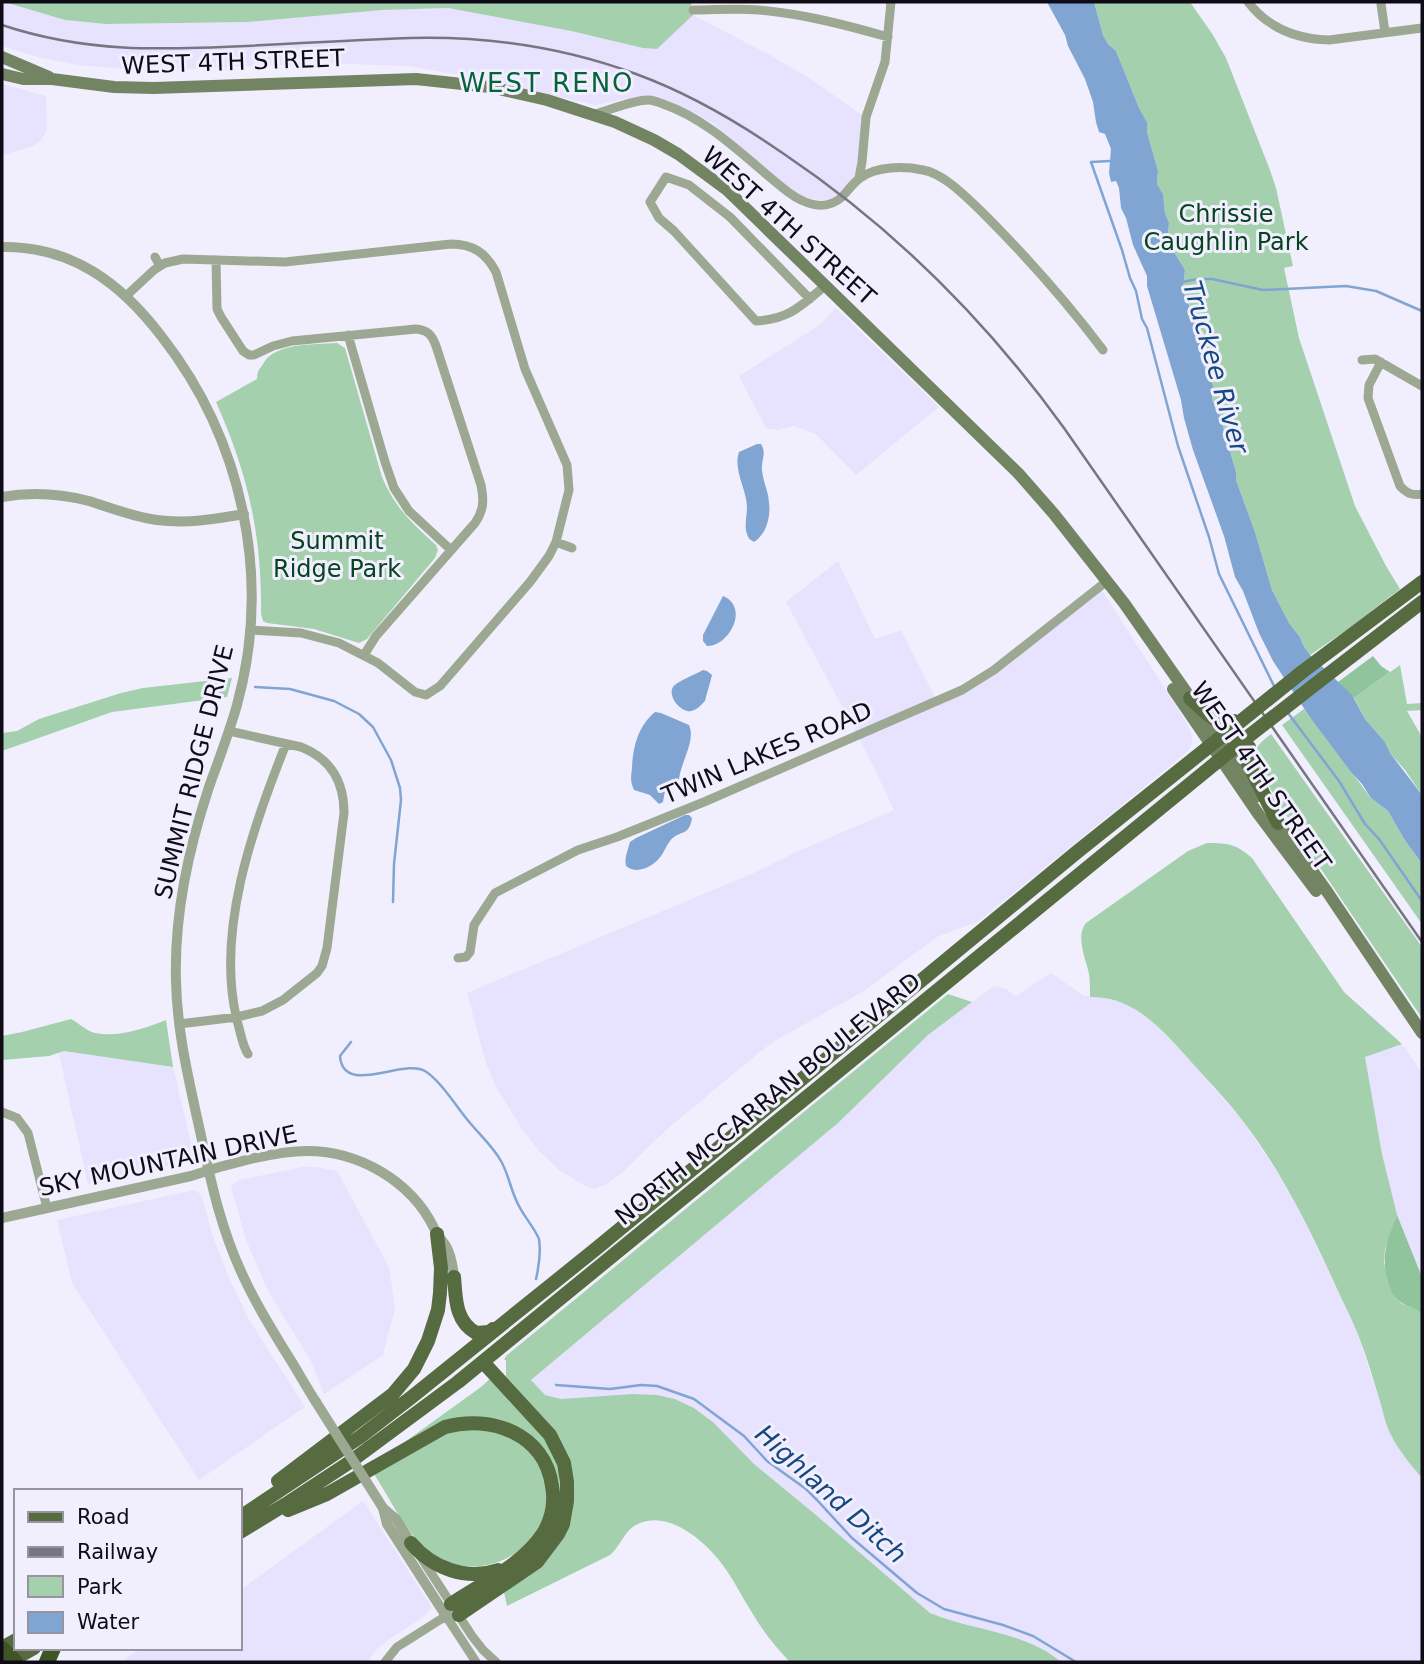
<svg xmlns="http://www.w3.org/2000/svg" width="1424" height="1664" font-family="'DejaVu Sans',sans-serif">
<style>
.built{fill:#e7e2fd}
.green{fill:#a4d0ad}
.forest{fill:#90c49c}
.water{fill:#80a5d3}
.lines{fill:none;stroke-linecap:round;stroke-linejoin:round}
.stream{stroke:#80a5d3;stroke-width:2.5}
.minor{stroke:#9ca891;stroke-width:9}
.tertiary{stroke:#9ca891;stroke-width:10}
.secondary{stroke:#738462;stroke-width:12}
.primary{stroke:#576b41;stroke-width:14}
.motorway{stroke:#3f5524;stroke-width:16}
.rail{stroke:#787582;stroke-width:2.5}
.tertiary-bridge{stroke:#9ca891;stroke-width:10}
.primary-bridge{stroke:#576b41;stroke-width:14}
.labels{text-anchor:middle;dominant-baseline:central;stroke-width:6;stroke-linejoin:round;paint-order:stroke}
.street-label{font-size:24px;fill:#0f0c18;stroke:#f1effd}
.park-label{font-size:24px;fill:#06441f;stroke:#f1effd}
.neighbourhood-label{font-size:26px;letter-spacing:2px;fill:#05623c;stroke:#f1effd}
.water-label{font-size:26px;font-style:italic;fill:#154780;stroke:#f1effd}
</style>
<rect width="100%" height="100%" fill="#f1effd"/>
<path class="built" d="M2 2 65 20 106 24 247 22 382 10 448 8 571 31 643 48 657 49 693 15 770 55 809 78 862 115 858 165 855 176 836 197 827 200 806 199 792 191 714 124 670 102 653 97 639 96 596 105 590 104 498 82 409 66 323 63 147 71 79 65 41 58 2 46Z
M2 84 46 96 47 130 41 140 33 146 3 155H2Z
M836 308 939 407 856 475 816 434 794 426 777 430 766 428 739 376 820 325Z
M838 561 875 639 901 630 937 701 962 690 1100 587 1186 722 1191 732 1192 740 1191 746 1186 753 979 921 937 937 864 991 778 1039 761 1051 665 1131 624 1171 607 1184 595 1189 585 1186 559 1170 539 1151 522 1129 495 1085 486 1063 467 993 756 872 792 854 894 810 866 751 786 602Z
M1051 973 1084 996 1114 999 1128 1005 1151 1020 1172 1041 1241 1119 1272 1164 1293 1199 1354 1324 1362 1347 1387 1425 1392 1438 1403 1455 1422 1478V1662H1061L1055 1657 930 1613 816 1515 754 1464 714 1423 694 1408 675 1399 656 1395 632 1394 561 1399 545 1395 531 1380 838 1123 928 1035 994 986 1006 989 1016 996Z
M1402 1044 1422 1073V1277L1397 1215 1391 1194 1382 1154 1365 1057Z
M64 1051 173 1067 193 1152 191 1158 184 1162 88 1184 59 1054Z
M303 1167H316L337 1171 389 1267 395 1308 383 1355 324 1394 311 1361 268 1291 246 1240 231 1187 233 1184 239 1180Z
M194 1190 198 1192 202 1197 212 1234 227 1273 248 1318 305 1407 199 1480 72 1283 57 1220Z
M363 1501 431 1606 430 1610 425 1616 391 1638 377 1649 369 1660 371 1662H125L127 1657 143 1648H240V1590Z"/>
<path class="green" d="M4 2H691L693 15 657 49 643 48 571 31 448 8 382 10 247 22 106 24 65 20Z
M1094 2H1190L1213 35 1226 58 1270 170 1276 188 1293 266 1284 268 1299 338 1355 506 1386 566 1400 589 1348 629 1310 655 1303 645 1300 637 1289 623 1272 590 1255 532 1236 480V472L1217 406 1212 402 1213 385 1205 369 1201 339 1188 301 1183 291 1185 270 1174 252 1168 234 1169 223 1165 213 1163 194 1157 184 1158 171 1147 132V122L1139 108 1116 51 1108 44 1103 35Z
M337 343 345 348 382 477C395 508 412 523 436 545L438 550 435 558 367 639 359 643 314 629 267 623 263 621 261 614C262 535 248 474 216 402L257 379C257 371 259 370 263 364 275 342 314 345 337 343Z
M1400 665 1407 704 1422 703V710L1407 711 1422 737V795L1405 770 1390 753 1385 742 1365 719 1354 698Z
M232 678 227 697 112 712 2 751V733L17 731 39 719 121 693 143 688Z
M1304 709 1371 798 1388 811 1404 839 1422 864V924L1282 725Z
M1271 734 1422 947V1018L1302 841 1256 765C1252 748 1259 744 1271 734Z
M1207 843C1228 843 1236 844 1252 858L1344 992 1402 1044 1365 1057 1382 1154 1397 1215 1385 1249 1384 1263 1394 1296 1402 1304 1418 1309 1422 1314V1478C1411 1465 1399 1451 1391 1435 1386 1426 1384 1415 1381 1405 1373 1378 1365 1350 1354 1325 1349 1313 1343 1302 1338 1291 1311 1232 1282 1171 1242 1120 1227 1100 1209 1082 1193 1064 1164 1032 1136 996 1090 997 1090 989 1090 981 1089 974 1086 959 1075 936 1086 923L1188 851Z
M948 994 972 1002 928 1035 838 1123 531 1380 545 1395 561 1399 632 1394 657 1395 675 1399 694 1408 714 1423 754 1464 816 1515 930 1613C973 1631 1024 1631 1061 1662H790C775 1647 762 1630 751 1611 743 1599 737 1586 729 1574 713 1548 672 1508 638 1524 624 1530 621 1546 610 1555L507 1606 504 1592 530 1575 548 1559 572 1477 506 1376V1360H504L506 1356Z
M71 1019C79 1023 86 1031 95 1033 118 1038 146 1028 166 1020L173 1067 64 1051 49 1056 2 1060V1036L22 1032Z
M492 1377 544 1433 560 1465 562 1510 549 1462 483 1420 388 1454 481 1387Z
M468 1429C479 1430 495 1430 505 1434 511 1437 527 1447 531 1452 534 1456 536 1462 539 1466 573 1530 493 1593 434 1555 408 1538 391 1500 374 1474L447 1433Z"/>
<path class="forest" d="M1373 656 1381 666 1390 672 1354 698 1338 682Z
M1397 1215 1422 1277V1314C1415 1306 1405 1307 1398 1300 1392 1295 1390 1288 1388 1281 1380 1254 1388 1239 1397 1215Z"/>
<path class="water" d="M1047 2H1094L1103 35 1108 44 1116 51 1139 108 1147 122V132L1158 171 1157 184 1163 194 1165 213 1169 223 1168 234 1174 252 1185 270 1183 291 1193 314 1201 339 1205 369 1213 385 1212 401 1217 406 1236 472V480L1255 532 1272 590 1289 623 1300 637 1303 645 1310 655 1352 695 1365 719 1385 742 1390 753 1422 795V864L1404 839 1388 811 1371 798 1362 784 1351 772 1309 716 1273 661 1259 633 1243 591 1235 577 1224 536 1193 450 1184 418 1181 400 1147 286V276L1133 245 1126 218 1121 208 1119 188 1116 181 1111 182 1109 173 1111 149 1105 134 1099 132 1096 122 1093 102 1085 79 1068 46 1065 35Z
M757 444H761C767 454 761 459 762 470 763 482 769 493 769 503 771 516 766 535 754 542 750 539 749 540 747 534 744 526 747 516 747 506 746 488 733 470 739 452Z
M723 596C750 607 729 647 707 646L703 641V635Z
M703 670 707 671 712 675C710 684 707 692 705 701 701 705 697 710 691 711 682 713 667 697 673 687 676 682 696 674 703 670Z
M655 712 661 713 689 725C696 740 681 762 679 779L665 791 663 802 659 804 650 795 634 790C630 782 631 777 632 768 633 747 638 726 655 712Z
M685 815H689L692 818C689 838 679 829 670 841 666 846 664 852 661 856 653 867 637 875 626 866 624 858 628 850 630 842L636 838Z"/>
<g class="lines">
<path class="stream" d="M1110 161 1091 162 1122 250 1130 278 1136 291 1142 319 1147 328 1178 446 1209 537 1219 574 1275 688
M1183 282 1197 279H1212L1263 290 1346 286 1376 291 1422 311
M255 687 290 689 334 701 359 714 373 727 391 760 400 788 401 800 394 864 393 902
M1288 713 1339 781 1365 824 1379 839 1422 901
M351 1042 340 1056C343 1097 404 1058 425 1071 442 1082 457 1108 471 1124 481 1136 493 1147 501 1161 509 1175 511 1192 519 1206 525 1218 534 1227 539 1239 541 1252 539 1266 536 1279
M556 1385 610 1389 641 1385 657 1386 694 1399 744 1436 767 1461 806 1489 817 1500 852 1538 917 1593 944 1609 1003 1625 1033 1636 1076 1662"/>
<path class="minor" d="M1248 2C1268 28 1297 39 1329 40L1422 28
M1381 4 1385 32
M693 10C715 10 738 8 759 10 804 14 846 25 888 37
M595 114C610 110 633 100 648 100 653 100 658 102 663 104 712 121 748 161 788 192 804 204 825 212 842 197 848 191 853 183 860 178 877 166 903 166 923 170 945 174 967 198 983 213 1026 256 1066 301 1103 350
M859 178 862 162 866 117 885 62 891 2
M155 257 160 266
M216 260 217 309 221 317 243 351 249 355H254L273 346 292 341 416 329C428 330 432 335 436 346L481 485C484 500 484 510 475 523L376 636 364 655
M126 296 154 270 165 263 183 259 285 262 451 244C473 244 486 253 496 272L525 369 567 465 569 490 556 542 549 556 530 582 440 686 426 695 415 692 378 663 339 643 301 633 250 630
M810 299 730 217 689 185 666 177 650 202 659 218 674 231 756 321C790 319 802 305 826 285
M348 335 385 462 394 488 409 511 451 550
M1362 360 1375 359 1422 386
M1381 362 1369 385 1368 398 1400 486C1406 493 1412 496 1422 494
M556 542 572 548
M458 958 466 957 470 952 474 925 495 893 578 850 617 837 704 802 962 690 994 670 1107 581
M179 1024 237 1017 262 1011 283 1000 317 973 322 966 327 948 344 813C344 781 331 759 301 747L229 731
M248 1054C242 1045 241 1034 238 1024 214 935 253 826 286 744
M2 1112 17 1118 28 1133 47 1208
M420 1556 472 1636 483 1650 496 1662
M446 1616 476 1662
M385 1662 397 1647 446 1616 447 1611"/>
<path class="tertiary" d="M2 247C72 246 121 283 162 337 243 441 272 578 237 705 229 733 219 759 209 787 188 850 174 914 176 981 177 1032 189 1081 200 1131 211 1183 222 1234 246 1282 257 1306 271 1328 285 1351 296 1368 305 1385 316 1402
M2 497C30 492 61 494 89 501 111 508 134 517 157 520 187 524 215 519 244 514
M2 1218 191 1176C223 1165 274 1151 307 1151 359 1151 411 1181 434 1228 437 1235 442 1240 446 1246 451 1255 453 1267 454 1277
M383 1508 387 1524 446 1616 452 1617 459 1615
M383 1508 396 1519 411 1543"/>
<path class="secondary" d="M2 57 49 77
M2 74 23 79H52L114 87 154 88 416 79 490 87 547 100 615 122 654 140 678 154 727 190 1018 473 1054 514 1124 603 1259 796
M1173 689 1259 815 1316 891
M1274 817 1328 893 1422 1033"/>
<path class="primary" d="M1302 672 1422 582
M1313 686 1422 602
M1190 698C1204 711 1214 725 1234 721
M1249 747 1247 756 1248 763 1278 823
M454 1277C456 1299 455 1321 476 1333L489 1332 493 1329
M278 1481 393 1394 414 1369 428 1341 438 1310 440 1293 441 1268 437 1234
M288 1510 327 1494 445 1427C491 1414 545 1434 552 1486 555 1502 552 1518 544 1532 523 1565 482 1583 451 1604
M240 1517 360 1437 413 1396 597 1248 1077 852 1236 725
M240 1532 286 1504 350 1462 458 1382 1245 739
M411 1543C432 1568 466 1581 498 1570
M459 1615 537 1562 558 1534 563 1524 567 1501V1482L564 1463 550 1435 483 1362
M2 1648 16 1640
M9 1662 34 1648"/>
<path class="motorway" d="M2 1649 15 1662
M47 1662 53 1648"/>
<path class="rail" d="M2 25C86 53 160 50 247 46 301 43 356 40 410 38 487 36 563 47 636 74 688 93 738 122 784 154 894 228 986 320 1064 428L1422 942"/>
<path class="tertiary-bridge" d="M316 1402 383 1508"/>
<path class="primary-bridge" d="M1236 725 1302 672
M1245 739 1313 686"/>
</g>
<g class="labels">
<g class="street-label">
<text transform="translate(233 62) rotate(-2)">WEST 4TH STREET</text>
<text transform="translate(789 226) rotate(42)">WEST 4TH STREET</text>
<text transform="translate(767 753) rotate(-23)">TWIN LAKES ROAD</text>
<text transform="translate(194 772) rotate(-76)">SUMMIT RIDGE DRIVE</text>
<text transform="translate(1261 776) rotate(55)">WEST 4TH STREET</text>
<text transform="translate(768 1099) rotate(-39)">NORTH MCCARRAN BOULEVARD</text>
<text transform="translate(168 1161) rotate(-12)">SKY MOUNTAIN DRIVE</text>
</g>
<g class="park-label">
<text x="1226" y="214">Chrissie<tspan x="1226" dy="28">Caughlin Park</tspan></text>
<text x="337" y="541">Summit<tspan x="337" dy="28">Ridge Park</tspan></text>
</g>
<g class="neighbourhood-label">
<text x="547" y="83">WEST RENO</text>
</g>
<g class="water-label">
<text transform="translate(1216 367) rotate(74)">Truckee River</text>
<text transform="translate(831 1494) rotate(42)">Highland Ditch</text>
</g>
</g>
<rect width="1424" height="1664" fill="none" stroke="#0f0c18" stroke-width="7"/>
<rect x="14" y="1489" width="228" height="161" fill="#f1effd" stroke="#9794a1" stroke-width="2"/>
<rect x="28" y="1512" width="35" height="10" fill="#576b41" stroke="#9794a1" stroke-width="2"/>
<text x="77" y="1524" font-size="21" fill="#0f0c18">Road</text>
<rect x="28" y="1547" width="35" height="10" fill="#787582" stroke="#9794a1" stroke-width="2"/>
<text x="77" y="1559" font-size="21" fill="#0f0c18">Railway</text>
<rect x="28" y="1576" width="35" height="21" fill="#a4d0ad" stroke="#9794a1" stroke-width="2"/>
<text x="77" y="1594" font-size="21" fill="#0f0c18">Park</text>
<rect x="28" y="1612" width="35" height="21" fill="#80a5d3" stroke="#9794a1" stroke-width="2"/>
<text x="77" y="1629" font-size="21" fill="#0f0c18">Water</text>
</svg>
